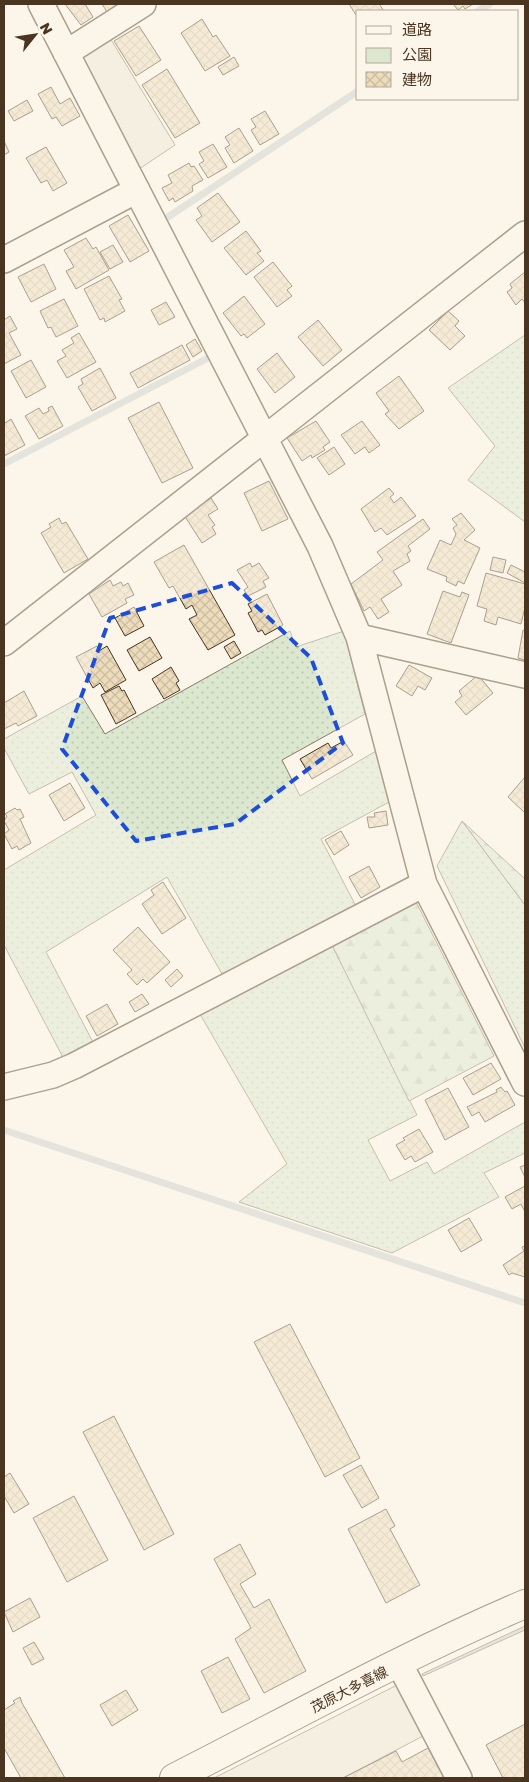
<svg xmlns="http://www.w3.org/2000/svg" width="529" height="1782" font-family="'Golos Text','Noto Sans JP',sans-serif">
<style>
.green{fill:url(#green-dots);stroke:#887966}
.forest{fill:url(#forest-firs);stroke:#887966}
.parking{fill:#ede7d9;stroke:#887966}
.water{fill:#c9cecd;stroke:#887966}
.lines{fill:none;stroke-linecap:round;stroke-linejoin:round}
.stream{stroke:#c9cecd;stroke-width:7}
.building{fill:url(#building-cross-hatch);stroke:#4a3520}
.minor-casing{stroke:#4a3520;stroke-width:28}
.major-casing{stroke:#4a3520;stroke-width:30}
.minor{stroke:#fbf6e9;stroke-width:25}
.major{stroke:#fbf6e9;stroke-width:28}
.marked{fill:none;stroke:#1d4ed8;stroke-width:4;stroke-dasharray:10 6;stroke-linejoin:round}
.labels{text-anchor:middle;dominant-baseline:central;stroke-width:4;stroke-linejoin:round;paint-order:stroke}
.street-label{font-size:14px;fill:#4a3520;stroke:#fbf6e9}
</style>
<defs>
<pattern id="green-dots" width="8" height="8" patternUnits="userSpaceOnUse" patternTransform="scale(1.25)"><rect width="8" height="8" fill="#dce7d0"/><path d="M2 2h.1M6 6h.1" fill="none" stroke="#bec7b2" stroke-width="1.8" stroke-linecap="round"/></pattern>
<pattern id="forest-firs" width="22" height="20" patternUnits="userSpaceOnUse" patternTransform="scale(1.25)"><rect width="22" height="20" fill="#dce7d0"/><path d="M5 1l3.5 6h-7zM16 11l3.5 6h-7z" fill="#bec7b2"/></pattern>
<pattern id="building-cross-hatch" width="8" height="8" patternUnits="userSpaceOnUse" patternTransform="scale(1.25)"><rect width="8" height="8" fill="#ecdcbc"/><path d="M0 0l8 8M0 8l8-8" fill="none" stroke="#ccbda1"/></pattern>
</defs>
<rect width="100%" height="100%" fill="#fbf6e9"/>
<path class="green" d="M525 335V522L468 480 495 446 448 388Z
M290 631 296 647 344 631 365 714 282 760 300 796 376 751 389 802 321 839 359 912 226 981 167 877 46 952 96 1048 66 1063 4 945V870L96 815 72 772 29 794 4 748V739L82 696 105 734Z
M462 821 525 905V1048L437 866Z
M329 939 417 1115 368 1140 390 1181 427 1162 434 1174 525 1122V1153L484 1173 499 1197 392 1253 239 1202 287 1164 197 1009Z"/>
<path class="forest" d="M462 821 525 879V905Z
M416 902 494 1056 409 1101 329 939Z"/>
<path class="parking" d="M110 38 175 145 139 169 82 56Z
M397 1685 423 1736 343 1778H214Z"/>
<path class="water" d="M525 1626V1630L423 1676 422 1674Z"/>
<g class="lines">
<path class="stream" d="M478 11 490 4
M165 219 358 91
M4 464 206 359
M4 1130 525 1303"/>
</g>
<path class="building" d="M65 4H85L93 17 81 25Z
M102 4H115L116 6 107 12Z
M349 4H379L384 11H358V18Z
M453 4H473L465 9 463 6 458 10Z
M202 19 213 37 216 35 230 56 205 71 181 33Z
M139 26 161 60 136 76 114 41Z
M234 57 239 66 223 75 218 67Z
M167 69 200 123 175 138 142 85Z
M51 87 60 104 70 98 80 116 62 126 56 117 52 119 38 94Z
M27 100 33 111 14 121 8 111Z
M265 111 279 134 260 145 251 130 256 127 251 119Z
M239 128 253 151 234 163 225 148 230 145 225 137Z
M4 141 9 152 4 155Z
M213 144 227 167 208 178 199 164 204 161 199 152Z
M46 147 67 183 53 191 47 180 41 183 26 158Z
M189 163 191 167 194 166 203 180 192 186 193 191 175 202 173 198 169 201 162 188 172 183 168 175Z
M218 193 240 222 212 242 196 220 202 216 197 208Z
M128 215 149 251 130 262 109 226Z
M246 231 261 251 257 253 264 261 246 275 224 248Z
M86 238 93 249 96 247 109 270 76 289 66 271 74 267 64 250Z
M113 245 123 262 110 269 100 252Z
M273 262 292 286 287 290 292 296 277 307 254 277Z
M44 264 56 289 31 302 18 277Z
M525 272V303L522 299 516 305 507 292 512 288 510 284Z
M109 276 122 299 119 300 125 311 105 322 104 318 100 320 84 289Z
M244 296 265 324 247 338 244 334 241 336 223 313Z
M64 299 78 326 56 337 51 327 48 328 40 311Z
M166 302 175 317 159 325 151 310Z
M448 311 459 321 455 326 465 336 450 350 429 330Z
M10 316 17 329 9 333 21 355 4 364V320Z
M318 320 342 350 323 366 298 337Z
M79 333 96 362 67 378 57 361 66 356 62 350 74 343 71 338Z
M195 339 202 351 193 357 186 345Z
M182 345 190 360 138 388 130 373Z
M277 353 295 377 275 393 257 369Z
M31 360 46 387 26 398 11 371Z
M100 368 116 398 92 411 78 387 83 384 81 379Z
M399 376 424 411 399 429 385 414 389 411 376 393Z
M159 402 193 468 162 483 128 418Z
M52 406 63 426 39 439 25 416 39 408 43 414 49 411 48 408Z
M11 419 25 445 4 456V420L5 423Z
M316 421 330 442 323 447 325 450 312 458 311 455 302 461 287 438Z
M362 421 380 445 369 453 365 447 355 454 341 435Z
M334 447 345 464 329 475 317 458Z
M269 481 288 519 262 531 244 493Z
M389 488 394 494 390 497 394 503 401 497 416 516 387 535 381 528 375 532 361 509Z
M211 498 218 509 208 515 215 525 212 527 216 534 202 543 184 515Z
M461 513 475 530 464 540 480 548 464 584 458 581 456 586 446 581 447 577 427 569 440 540 451 545 456 534 453 528 457 525 452 519Z
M59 518 62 524 66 522 88 559 64 573 41 533 51 527 49 524Z
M423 519 430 529 408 546 411 551 407 554 410 561 393 571 402 585 381 599 389 612 378 619 370 607 364 611 351 584 383 560 377 552Z
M184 545 235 635 208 650 189 619 197 615 192 605 186 609 173 586 169 588 154 562Z
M493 557 506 560 503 573 490 570Z
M250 563 252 567 259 563 269 578 263 581 266 587 248 596 244 590 248 587 237 570Z
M511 565 525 572V583L507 573Z
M486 573 525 584V607L521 624 498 617 496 625 484 621 487 609 477 606Z
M110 580 113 586 121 582 123 586 128 583 134 595 125 599 127 603 102 617 89 594Z
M443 591 460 597 462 592 469 595 451 643 427 634Z
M267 594 283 625 265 635 262 630 258 632 248 613 252 611 248 604Z
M134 607 144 626 125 636 115 618Z
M523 630 525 631V660L518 658Z
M150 637 162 658 139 671 127 650Z
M234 641 241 653 231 659 224 647Z
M97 646 99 651 107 646 126 680 105 692 100 683 93 688 76 657Z
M409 665 432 678 425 690 418 686 412 696 396 686Z
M171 667 179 681 176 683 180 690 164 699 152 679Z
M478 675 493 693 466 715 455 702 462 696 459 691Z
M119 686 122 691 124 690 136 713 116 724 101 695Z
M24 691 37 716 18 726 16 723 4 729V703Z
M344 741 353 755 312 779 300 759 328 743 331 748Z
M525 777V813L508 797Z
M70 783 85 808 64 821 49 795Z
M15 808 17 810 20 809 24 817 20 819 31 843 19 850 17 846 12 849 4 834 9 830 4 821 7 816 5 814Z
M386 811 388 825 369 828 367 817H375L374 813Z
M341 831 349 845 334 855 325 840Z
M369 866 380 887 361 898 349 877Z
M163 882 186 918 162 934 142 904 154 895 151 890Z
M138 927 170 962 147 983 143 979 137 985 127 974 132 970 113 950Z
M177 969 183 976 171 987 165 980Z
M142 994 149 1004 135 1012 129 1002Z
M107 1004 118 1024 97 1036 86 1016Z
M491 1063 501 1079 473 1095 463 1078Z
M501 1087 505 1092 507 1091 515 1105 485 1122 479 1112 472 1116 467 1107 497 1092 496 1090Z
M448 1088 469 1127 445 1140 425 1100Z
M419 1129 433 1152 415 1162 411 1156 405 1160 396 1145 405 1140 403 1138Z
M525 1165V1177L520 1167Z
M525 1186V1212L521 1204 512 1209 505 1197Z
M469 1218 482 1240 461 1252 448 1230Z
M525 1246V1277L512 1273 509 1275 503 1265 524 1251 522 1247Z
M290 1324 360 1458 325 1477 254 1342Z
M114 1416 174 1534 144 1550 83 1432Z
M361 1465 379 1498 362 1508 343 1475Z
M10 1473 29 1504 14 1513 4 1496V1477Z
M74 1496 108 1560 67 1582 33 1518Z
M386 1509 395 1526 390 1529 420 1585 386 1603 348 1529Z
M240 1544 256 1574 240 1584 254 1608 269 1599 306 1671 264 1693 235 1639 251 1628 214 1559Z
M30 1598 40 1617 13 1632 4 1612Z
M34 1642 44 1659 32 1665 23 1648Z
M228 1657 250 1699 222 1713 201 1671Z
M126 1690 138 1710 112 1726 100 1705Z
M20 1697 22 1703 65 1778H21L4 1748V1710L15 1703 13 1701Z
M525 1724V1778H503L486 1745Z
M428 1748 444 1778H343L396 1751 402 1762Z"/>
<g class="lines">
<defs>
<path id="minor" d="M41 4 320 546 359 637 424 884 525 1083
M66 53 143 4
M4 260 137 190
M359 637 525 675
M4 643 525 234
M4 1087 53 1075 74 1066 424 884
M399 1663 459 1778"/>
<path id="major" d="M174 1778C290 1719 405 1655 525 1604"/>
</defs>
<use href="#minor" class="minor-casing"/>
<use href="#major" class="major-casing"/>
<use href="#minor" class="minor"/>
<use href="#major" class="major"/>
</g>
<path d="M0 0H529V1782H0ZM232 583 311 658 343 743 235 824 136 841 62 749 110 618Z" fill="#fbf6e9" fill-opacity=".55" fill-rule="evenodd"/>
<path class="marked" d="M232 583 311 658 343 743 235 824 136 841 62 749 110 618Z"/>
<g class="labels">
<g class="street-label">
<text transform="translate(349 1689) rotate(-27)">茂原大多喜線</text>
</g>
</g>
<rect width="529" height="1782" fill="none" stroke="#4a3520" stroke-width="10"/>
<rect x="356" y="10" width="162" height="90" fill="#fbf6e9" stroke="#b4a999"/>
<rect x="366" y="26" width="25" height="8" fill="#fbf6e9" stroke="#b4a999"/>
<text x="402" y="35" font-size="15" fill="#4a3520">道路</text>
<rect x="366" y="48" width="25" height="15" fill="#dce7d0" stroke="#b4a999"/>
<text x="402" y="60" font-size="15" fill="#4a3520">公園</text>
<rect x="366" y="72" width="25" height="15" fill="url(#building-cross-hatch)" stroke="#b4a999"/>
<text x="402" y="85" font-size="15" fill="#4a3520">建物</text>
<g transform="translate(35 35) rotate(60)" stroke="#fbf6e9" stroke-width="4" paint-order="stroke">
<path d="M0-4L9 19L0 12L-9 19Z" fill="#4a3520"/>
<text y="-8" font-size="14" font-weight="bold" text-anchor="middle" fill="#4a3520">N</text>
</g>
</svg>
